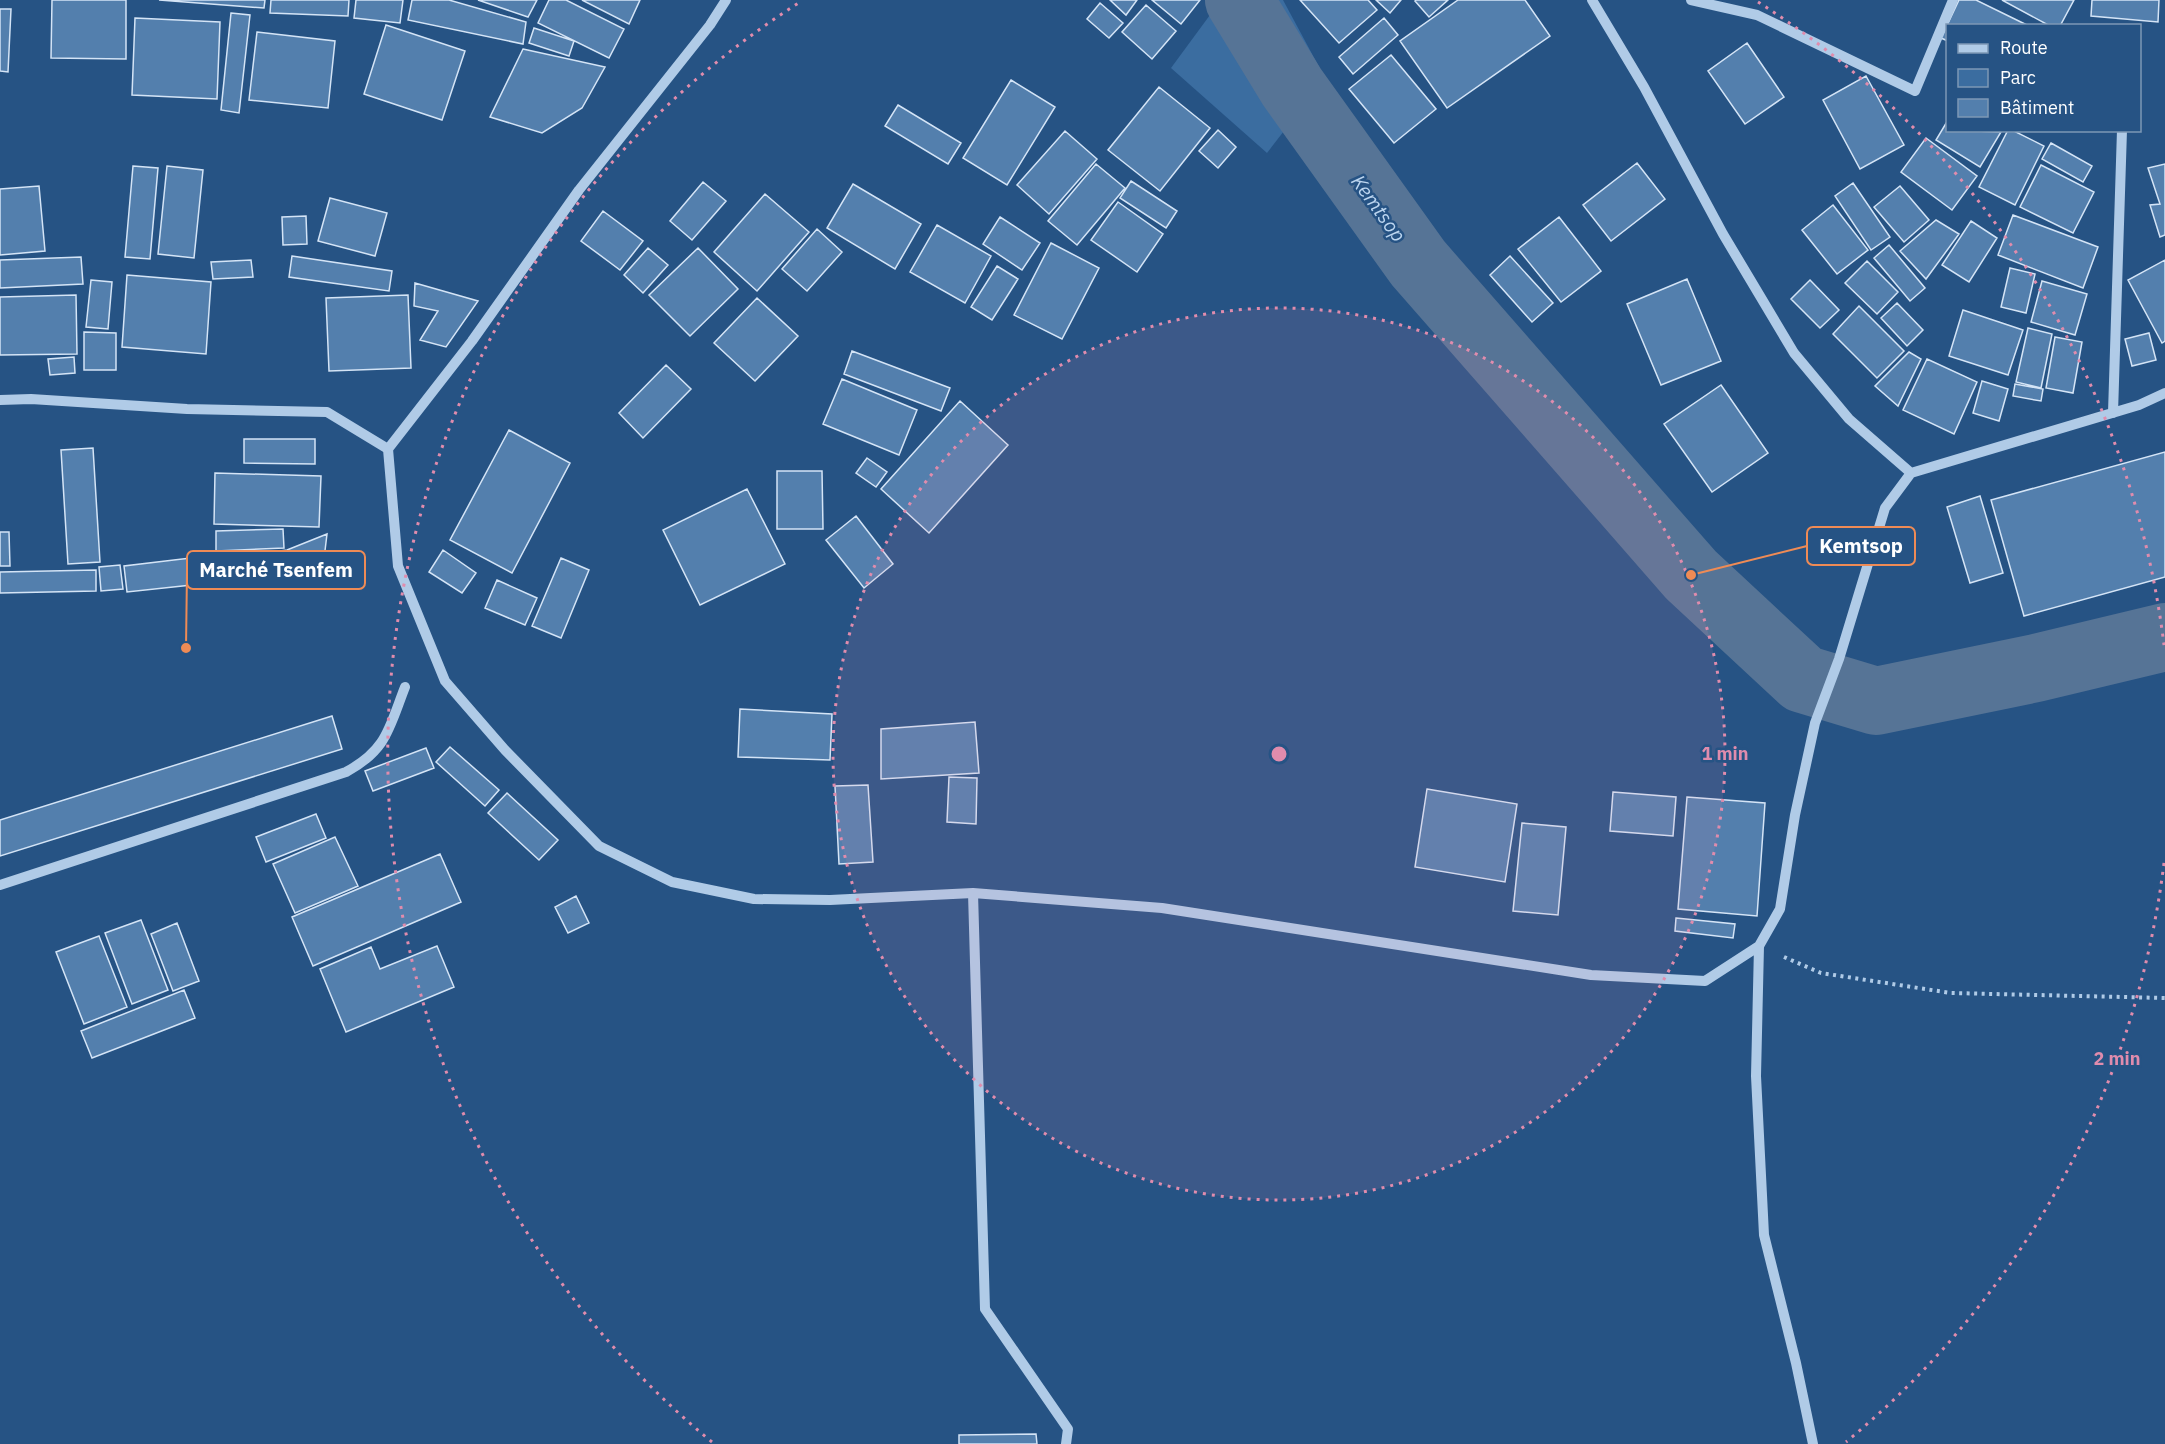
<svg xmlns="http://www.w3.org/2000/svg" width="2165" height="1444" font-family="'IBM Plex Sans',sans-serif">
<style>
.green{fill:#3b6da0}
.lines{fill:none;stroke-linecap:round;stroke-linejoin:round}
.river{stroke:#567496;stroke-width:68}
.building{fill:#537fad;stroke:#d4e4f6;stroke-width:1.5}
.path{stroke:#b0cbe7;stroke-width:4;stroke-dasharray:3 4.5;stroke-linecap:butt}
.minor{stroke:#b0cbe7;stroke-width:10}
.ring{fill:none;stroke:#e08cad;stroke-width:3;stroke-dasharray:3 6}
.labels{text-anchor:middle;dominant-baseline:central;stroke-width:5;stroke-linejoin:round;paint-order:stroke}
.water-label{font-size:20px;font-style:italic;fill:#bcd5ef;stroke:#265384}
.centre{fill:#e08cad;stroke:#265384;stroke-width:3}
.ring-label{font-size:18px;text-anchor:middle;font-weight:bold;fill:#e08cad;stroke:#265384;stroke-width:5;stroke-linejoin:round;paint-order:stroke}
.leader{fill:none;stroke:#ef8b55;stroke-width:2}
.callout-dot{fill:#ef8b55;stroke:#265384;stroke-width:2}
.callout{fill:#265384;stroke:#ef8b55;stroke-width:2}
.callout-label{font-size:20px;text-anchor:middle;font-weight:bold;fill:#fff}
</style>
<rect width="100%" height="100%" fill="#265384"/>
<path class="green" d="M1221 0H1283L1325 78 1267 153 1171 68Z"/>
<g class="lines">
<path class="river" d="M1239 0 1292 87 1418 263 1691 575 1803 679 1876 701 2036 668 2165 637"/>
</g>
<path class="building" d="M52 0H126V59L51 58Z
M159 0H265L264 8Z
M271 0H349L348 16 270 13Z
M356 0H403L400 23 354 18Z
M412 0H449L526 22 523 44 408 20Z
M478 0H537L528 17Z
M549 0H566L624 29 609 58 538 23Z
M582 0H640L629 24Z
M1110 0H1137L1126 15Z
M1152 0H1200L1181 24Z
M1300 0H1368L1377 10 1339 43Z
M1376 0H1401L1390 13Z
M1416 0H1448L1429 17 1415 1Z
M1458 0H1525L1550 36 1447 108 1400 41Z
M1959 0H1976L2029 26H1948V41L1941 38Z
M2002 0H2074L2060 26H2050Z
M2092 0H2159L2158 22 2091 16Z
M1100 3 1123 23 1109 38 1087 19Z
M1146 5 1176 31 1152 59 1122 32Z
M0 9H11L8 72 0 71Z
M231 13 250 15 239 113 221 110Z
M135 18 220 22 217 99 132 95Z
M1384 18 1398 35 1353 74 1339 57Z
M386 25 465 51 442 120 364 94Z
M534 28 574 41 569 56 529 43Z
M257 32 335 41 328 108 249 100Z
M1747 43 1784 97 1745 124 1708 71Z
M523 49 605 67 582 108 542 133 490 117Z
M1391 55 1436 109 1394 143 1349 89Z
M1866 76 1904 145 1860 169 1823 100Z
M1011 80 1055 107 1007 185 963 158Z
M1159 87 1210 128 1160 191 1108 150Z
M898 105 961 143 948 164 885 126Z
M1948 120V130L2001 132 1980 167 1936 140Z
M1218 130 1236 147 1218 168 1199 151Z
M2008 130H2012L2044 146 2015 205 1979 187Z
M1065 131 1097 159 1049 214 1017 185Z
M1926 138 1977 176 1952 210 1901 172Z
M2051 143 2092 166 2083 182 2042 159Z
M1637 163 1665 199 1611 241 1583 205Z
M1096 164 1125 188 1077 245 1048 221Z
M2165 164V235L2160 237 2150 205 2160 204 2148 168Z
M2041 165 2094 192 2073 233 2020 207Z
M133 166 158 168 150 259 125 257Z
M167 166 203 170 194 258 158 254Z
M1131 181 1177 211 1166 228 1120 198Z
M703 182 726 201 692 240 670 221Z
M1853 183 1890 237 1871 250 1835 196Z
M853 184 921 224 895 269 827 228Z
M39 186 45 251 0 255V189Z
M1900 186 1929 220 1904 242 1874 207Z
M765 194 809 232 757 291 714 252Z
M330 198 387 213 375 256 318 241Z
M1118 202 1163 234 1137 272 1091 240Z
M1833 205 1868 250 1837 274 1802 230Z
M603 211 643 241 620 270 581 241Z
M2013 215 2098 247 2083 288 1998 255Z
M306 216 307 244 283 245 282 217Z
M1000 217 1040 243 1022 270 983 244Z
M1559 217 1601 271 1561 302 1518 249Z
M1936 220 1959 234 1926 279 1900 251Z
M1971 221 1997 238 1969 282 1942 265Z
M937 225 991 256 965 303 910 272Z
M817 229 842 252 807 291 782 269Z
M1051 243 1099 268 1062 339 1014 315Z
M1889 245 1925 288 1910 301 1874 258Z
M648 248 668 265 643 293 624 275Z
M698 248 738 289 690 336 649 295Z
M292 256 392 271 389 291 289 277Z
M1510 256 1553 303 1532 322 1490 275Z
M81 257 83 284 0 288V260Z
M251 260 253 277 213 279 211 262Z
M2165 260V341L2162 343 2128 280Z
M1867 261 1898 292 1877 314 1845 283Z
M997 266 1018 279 992 320 971 307Z
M2010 268 2035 274 2026 313 2001 307Z
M127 275 211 282 206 354 122 347Z
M1687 279 1721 361 1661 385 1627 304Z
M91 280 112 282 108 329 86 327Z
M1810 280 1839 310 1820 328 1791 299Z
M2042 281 2087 294 2075 335 2031 322Z
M415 283 478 301 446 347 420 340 438 311 414 306Z
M76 295 77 354 0 355V297Z
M408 295 411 368 329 371 326 298Z
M757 298 798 336 755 381 714 343Z
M1897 303 1923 330 1907 346 1881 318Z
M1859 306 1904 351 1877 378 1833 334Z
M1963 310 2023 330 2008 375 1949 356Z
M2028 328 2052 334 2041 388 2016 382Z
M84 332 116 333V370H84Z
M2149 333 2156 360 2132 366 2125 339Z
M2055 337 2082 342 2073 393 2046 388Z
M852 351 950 388 941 411 844 374Z
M1909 352 1921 359 1898 406 1875 386Z
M74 357 75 373 50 375 48 359Z
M1927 359 1977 382 1954 434 1903 410Z
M666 365 691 389 643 438 619 413Z
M842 379 917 410 899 455 823 424Z
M1982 381 2008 389 1999 421 1973 413Z
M2015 384 2043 389 2041 401 2013 396Z
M1721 385 1768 453 1712 492 1664 424Z
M960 401 1008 445 929 533 881 489Z
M509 430 570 463 512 573 450 540Z
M244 439H315V464L244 463Z
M93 448 100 562 68 564 61 450Z
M2165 452V577L2024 616 1991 500Z
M867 458 887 472 876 487 856 473Z
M777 471H822L823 529H777Z
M215 473 321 476 319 527 214 524Z
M747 489 785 564 700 605 663 530Z
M1980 496 2003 573 1970 583 1947 507Z
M856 516 893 564 864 588 826 540Z
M283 529 284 548 216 551V531Z
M0 532H9L10 566H0Z
M327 534 324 559 294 571 220 581 216 560 287 550Z
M443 550 476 573 462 593 429 572Z
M207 556 210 583 127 592 124 566Z
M561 558 589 570 561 638 532 626Z
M120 565 123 589 101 591 99 567Z
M96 570V591L0 593V572Z
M497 580 537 598 525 625 485 608Z
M740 709 832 714 830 760 738 757Z
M332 716 342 749 0 856V820Z
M975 722 979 773 881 779V729Z
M450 747 499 790 485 806 436 762Z
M426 748 434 768 373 791 365 771Z
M949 777 977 778 976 824 947 822Z
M868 785 873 862 839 864 835 786Z
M1427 789 1517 804 1505 882 1415 867Z
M1613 792 1676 797 1673 836 1610 831Z
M507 793 558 840 539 860 488 813Z
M1687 797 1765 803 1757 916 1678 909Z
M316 814 326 838 266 862 256 837Z
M1522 823 1566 827 1558 915 1513 911Z
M335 837 358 886 295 913 273 864Z
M440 854 461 902 313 966 292 917Z
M576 896 589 923 568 933 555 907Z
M1676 918 1735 924 1733 938 1675 931Z
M141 920 168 990 132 1004 105 933Z
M177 923 199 981 173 991 151 934Z
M99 936 127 1007 84 1024 56 952Z
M437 946 454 987 346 1032 320 969 371 947 380 969Z
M184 990 195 1018 92 1058 81 1031Z
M1036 1434 1037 1444H959V1435Z"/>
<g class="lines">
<path class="path" d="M1784 957 1821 973 1951 993 2165 998"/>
<path class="minor" d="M1592 0 1644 87 1723 234 1794 353 1849 419 1911 473
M1691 0 1757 15 1915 91 1953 0
M0 400 31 399 187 409 327 412 388 449 398 566 445 681 505 750 599 846 672 882 754 899 830 900 973 893 1162 908 1591 975 1705 981 1759 946 1780 909 1795 815 1815 723 1839 659 1885 508 1911 473 2139 405 2165 393
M2113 413 2122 130
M388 449 472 341 579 190 710 25 726 0
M0 885 346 772C387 750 389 728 405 687
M973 893 985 1309 1068 1429 1066 1444
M1759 946 1756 1076 1764 1235 1796 1363 1813 1444"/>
</g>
<circle cx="1279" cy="754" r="446" fill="#e08cad" fill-opacity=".12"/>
<g class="ring">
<circle cx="1279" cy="754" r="446"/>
<path d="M2164 863A892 892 0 0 1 1846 1442M712 1442A892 892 0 0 1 800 2M1758 2A892 892 0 0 1 2164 645"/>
</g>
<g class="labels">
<g class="water-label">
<text transform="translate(1379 208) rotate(54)">Kemtsop</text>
</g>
</g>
<circle cx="1279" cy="754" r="9" class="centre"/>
<g class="ring-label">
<text x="1725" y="760">1 min</text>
<text x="2117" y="1065">2 min</text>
</g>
<path class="leader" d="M1691 575L1807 546M186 648L187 570"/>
<g class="callout-dot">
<circle cx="1691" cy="575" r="6"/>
<circle cx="186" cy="648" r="6"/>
</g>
<g class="callout">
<rect x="1807" y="527" width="108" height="38" rx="6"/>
<rect x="187" y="551" width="178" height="38" rx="6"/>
</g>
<g class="callout-label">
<text x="1861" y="553">Kemtsop</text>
<text x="276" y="577">Marché Tsenfem</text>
</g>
<rect x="1946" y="24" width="195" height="108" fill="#265384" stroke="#7d98b5" stroke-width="1.5"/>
<rect x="1958" y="44" width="30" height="9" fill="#b0cbe7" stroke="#7d98b5" stroke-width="1.5"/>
<text x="2000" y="54" font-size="18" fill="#ffffff">Route</text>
<rect x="1958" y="69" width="30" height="18" fill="#3b6da0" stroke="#7d98b5" stroke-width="1.5"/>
<text x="2000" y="84" font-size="18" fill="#ffffff">Parc</text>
<rect x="1958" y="99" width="30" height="18" fill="#537fad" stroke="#7d98b5" stroke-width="1.5"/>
<text x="2000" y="114" font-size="18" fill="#ffffff">Bâtiment</text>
</svg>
